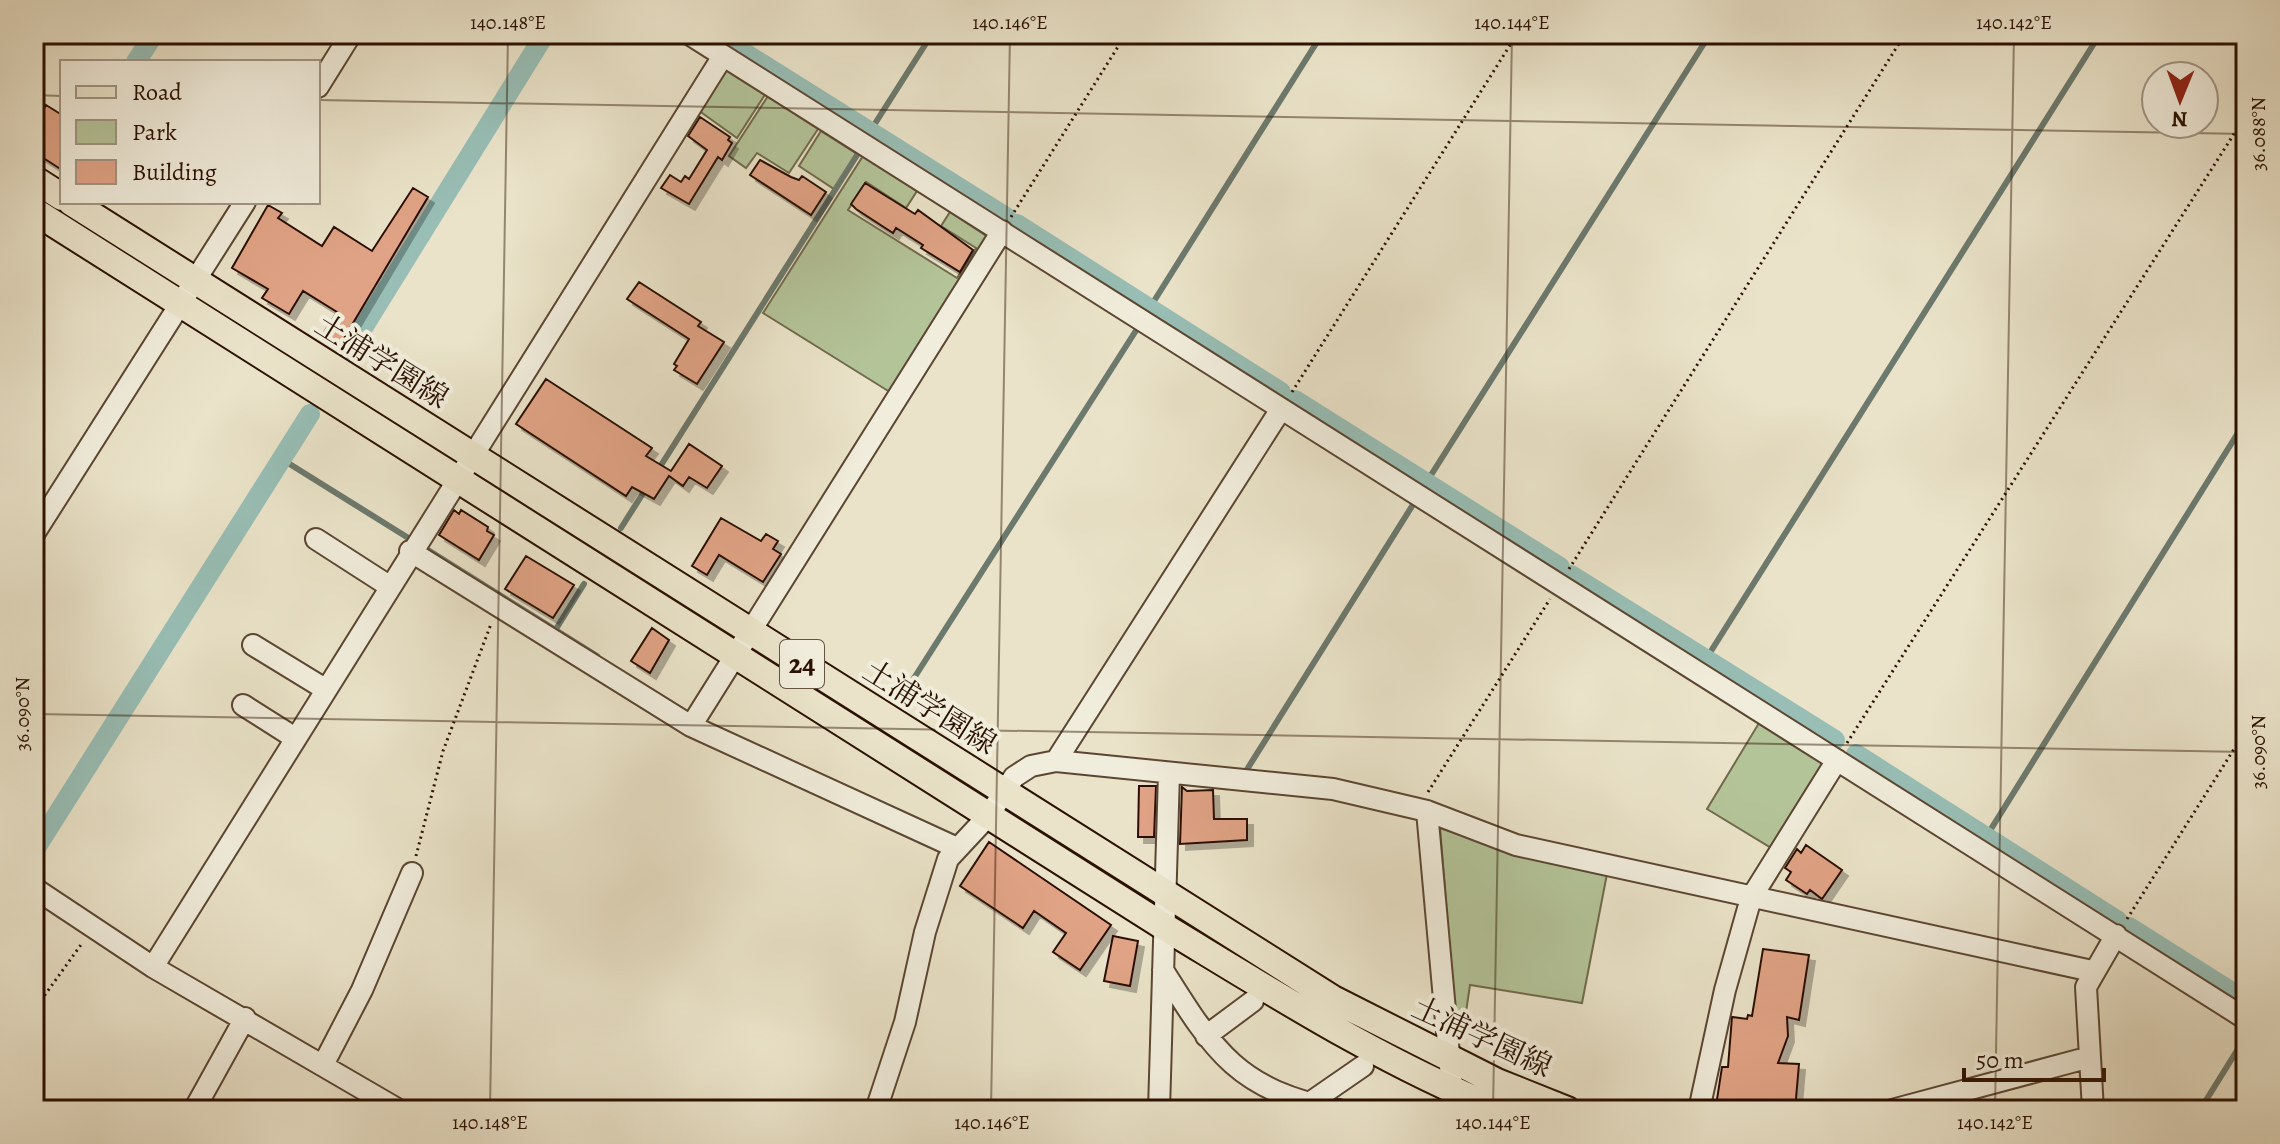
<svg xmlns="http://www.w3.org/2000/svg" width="2280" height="1144" font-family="Alegreya,'Noto Serif JP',serif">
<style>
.green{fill:#b4c499;stroke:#706a4c;stroke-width:2}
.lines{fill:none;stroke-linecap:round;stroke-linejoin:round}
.stream{stroke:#6c796d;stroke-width:6}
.canal{stroke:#98beb5;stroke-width:20}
.building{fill:#e0a385;stroke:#2b1100;stroke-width:2;filter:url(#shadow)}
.minor-casing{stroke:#5b4632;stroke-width:24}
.major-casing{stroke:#2b1100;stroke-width:30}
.path{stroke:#2b1100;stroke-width:3;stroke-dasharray:2 4;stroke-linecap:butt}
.minor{stroke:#f1eddc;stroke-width:20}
.major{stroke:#eae3c9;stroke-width:26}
.ticks{fill:none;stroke:#2b1100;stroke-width:2;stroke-opacity:0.45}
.labels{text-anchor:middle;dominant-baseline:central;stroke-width:8;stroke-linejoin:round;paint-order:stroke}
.shield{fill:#f1eddc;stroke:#665342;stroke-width:2}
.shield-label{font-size:28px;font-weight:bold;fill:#2b1100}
.street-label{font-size:30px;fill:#2b1100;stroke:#f1eddc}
.neatline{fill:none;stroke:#2b1100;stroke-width:3}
.ticks-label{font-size:20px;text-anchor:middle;fill:#2b1100}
</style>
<defs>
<filter id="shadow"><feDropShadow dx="6" dy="6" stdDeviation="0" flood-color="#0004"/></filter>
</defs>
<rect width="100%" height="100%" fill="#eae3c9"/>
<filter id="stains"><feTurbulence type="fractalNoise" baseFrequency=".0025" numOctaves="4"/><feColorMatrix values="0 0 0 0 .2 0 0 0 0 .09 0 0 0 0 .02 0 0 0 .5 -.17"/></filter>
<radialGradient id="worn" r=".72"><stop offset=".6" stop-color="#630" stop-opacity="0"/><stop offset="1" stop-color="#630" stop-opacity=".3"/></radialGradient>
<path class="green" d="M726 67 766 93 737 138 698 110Z
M768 96 818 129 789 173 757 153 746 168 729 156Z
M821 131 857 154 834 189 799 166Z
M863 156 917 191 906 208 866 182 848 210 957 278 976 248 941 226 950 212 991 239 893 394 763 313Z
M1759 723 1824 762 1773 849 1707 809Z
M1440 828 1513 851 1607 874 1582 1003 1470 985 1466 1012 1455 1013Z"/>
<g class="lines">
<path class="stream" d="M869 133 932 34
M1149 309 1322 34
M280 458 410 539
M658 470 859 152
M1426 483 1710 34
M621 528 647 487
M420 545 597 656
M556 629 584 584
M1706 659 2100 34
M900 700 1137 329
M1246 771 1414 503
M1986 837 2246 420
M2200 1110 2246 1036"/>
<path class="canal" d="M716 34 724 39
M740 50 1006 217
M136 62 154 34
M1017 224 1281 392
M348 352 545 34
M1295 400 1560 567
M1571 575 1835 740
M1856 754 2118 921
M34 851 310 414
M2129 927 2246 1001"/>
</g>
<path class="building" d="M46 105 62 115V170L34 152V126Z
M700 117 730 137 728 140 732 143 722 160 718 157 689 204 661 188 670 175 681 182 685 176 689 179 707 150 688 136Z
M760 160 791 177 799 180 802 176 826 192 811 215 750 175Z
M865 183 915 214 918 210 973 250 960 272 921 248 923 245 896 228 893 233 856 209 851 204Z
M413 188 428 197 340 345 323 334 337 312 303 291 289 314 262 298 268 289 232 268 268 205 282 213 278 218 322 246 334 227 372 251Z
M639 282 701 322 698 326 724 342 697 384 674 370 677 366 674 364 689 339 627 299Z
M546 379 652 448 646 456 671 471 689 444 722 466 707 488 689 477 683 486 669 476 654 499 632 487 626 496 516 424Z
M454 510 459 514 461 510 488 527 487 531 494 535 479 560 439 535Z
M721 518 761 541 766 534 778 541 773 549 781 554 763 582 719 555 707 575 692 566Z
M526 556 574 585 553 618 505 589Z
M652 628 669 640 650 673 631 661Z
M1139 786H1156L1154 837H1138Z
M1182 787 1187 791 1213 790 1214 819H1247V840L1180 844Z
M989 842 1111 925 1080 970 1053 952 1066 933 1034 911 1023 928 960 886Z
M1806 845 1842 870 1822 899 1810 890 1807 894 1786 880 1791 872 1785 868 1797 849 1801 853Z
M1113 936 1138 941 1130 986 1104 981Z
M1763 949 1809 955 1799 1020 1787 1017 1788 1036 1778 1063 1799 1064 1795 1110H1735L1716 1106 1722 1067H1728L1732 1017 1747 1019 1748 1015 1752 1016Z"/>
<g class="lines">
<defs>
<path id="minor" d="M689 34 2246 1019
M318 87 351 34
M34 534 245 202
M316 539 389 586
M410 551 691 726 957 848
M253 645 325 689
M243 705 295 738
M691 726 1002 231
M1056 761 1281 409
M1427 811 1454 1110
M34 888 153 967 399 1110
M153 967 723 56
M1163 970C1215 1053 1238 1090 1339 1110
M1206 1036 1253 1001
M323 1065 362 990 412 873
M1308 1104 1363 1066
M194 1110 245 1018
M876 1110 905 1022 925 932 948 859 989 815 1014 777 1031 766 1056 761 1333 789 1427 811 1516 845 2092 971
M1159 1110 1169 773
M1699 1110 1725 990 1751 898 1837 760
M1892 1110 2090 1057
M2093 1110 2086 987 2116 935"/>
<path id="major" d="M34 179 62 197
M71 202 1333 999 1497 1082 1567 1110
M34 211 1163 926C1272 992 1381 1062 1500 1110"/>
</defs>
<use href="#minor" class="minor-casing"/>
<use href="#major" class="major-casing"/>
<path class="path" d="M1011 217 1126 34
M1292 392 1517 34
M1569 569 1905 34
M1847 743 2246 115
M1428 792 1550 599
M416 856 443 751 491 624
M2127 919 2246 730
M34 1010 83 942"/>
<use href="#minor" class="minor"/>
<use href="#major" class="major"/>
</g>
<path class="ticks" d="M34 95 62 96M318 100 2246 134M34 714 2246 752M490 1110 508 34M991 1110 1010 34M1493 1110 1512 34M1995 1110 2014 34"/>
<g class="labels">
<rect class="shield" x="780" y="640" width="44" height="48" rx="6"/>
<g class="shield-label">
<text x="802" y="664">24</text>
</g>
<g class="street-label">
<text transform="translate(382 361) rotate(32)">土浦学園線</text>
<text transform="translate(930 707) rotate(32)">土浦学園線</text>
<text transform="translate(1482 1037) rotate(25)">土浦学園線</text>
</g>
</g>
<rect width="2280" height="1144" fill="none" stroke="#eae3c9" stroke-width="88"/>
<rect x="60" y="60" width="260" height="144" fill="#f1eddc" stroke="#a29584" stroke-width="2"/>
<rect x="76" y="86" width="40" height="12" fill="#eae3c9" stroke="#a29584" stroke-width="2"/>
<text x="132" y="100" font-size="24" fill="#2b1100">Road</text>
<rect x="76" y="120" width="40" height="24" fill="#b4c499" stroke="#a29584" stroke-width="2"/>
<text x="132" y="140" font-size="24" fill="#2b1100">Park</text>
<rect x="76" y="160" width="40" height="24" fill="#e0a385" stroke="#a29584" stroke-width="2"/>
<text x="132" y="180" font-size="24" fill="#2b1100">Building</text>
<g transform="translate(2180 100) rotate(181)"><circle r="38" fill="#f1eddc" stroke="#a29584" stroke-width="2"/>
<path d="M0-6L14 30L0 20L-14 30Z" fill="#8f2418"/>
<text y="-12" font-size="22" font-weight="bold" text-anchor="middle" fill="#2b1100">N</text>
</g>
<path d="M1964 1068v12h140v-12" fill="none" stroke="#2b1100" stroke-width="4"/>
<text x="1976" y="1068" font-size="24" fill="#2b1100" stroke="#f1eddc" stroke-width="6" paint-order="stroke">50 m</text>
<rect x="44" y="44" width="2192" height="1056" class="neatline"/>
<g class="ticks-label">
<text x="508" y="29">140.148°E</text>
<text x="1010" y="29">140.146°E</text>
<text x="1512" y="29">140.144°E</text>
<text x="2014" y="29">140.142°E</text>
<text transform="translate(2258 134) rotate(-90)" y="7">36.088°N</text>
<text transform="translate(22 714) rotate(-90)" y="7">36.090°N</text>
<text transform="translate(2258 752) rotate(-90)" y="7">36.090°N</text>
<text x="490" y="1129">140.148°E</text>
<text x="992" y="1129">140.146°E</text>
<text x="1493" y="1129">140.144°E</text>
<text x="1995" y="1129">140.142°E</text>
</g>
<rect width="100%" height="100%" filter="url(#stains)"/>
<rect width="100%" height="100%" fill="url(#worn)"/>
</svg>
